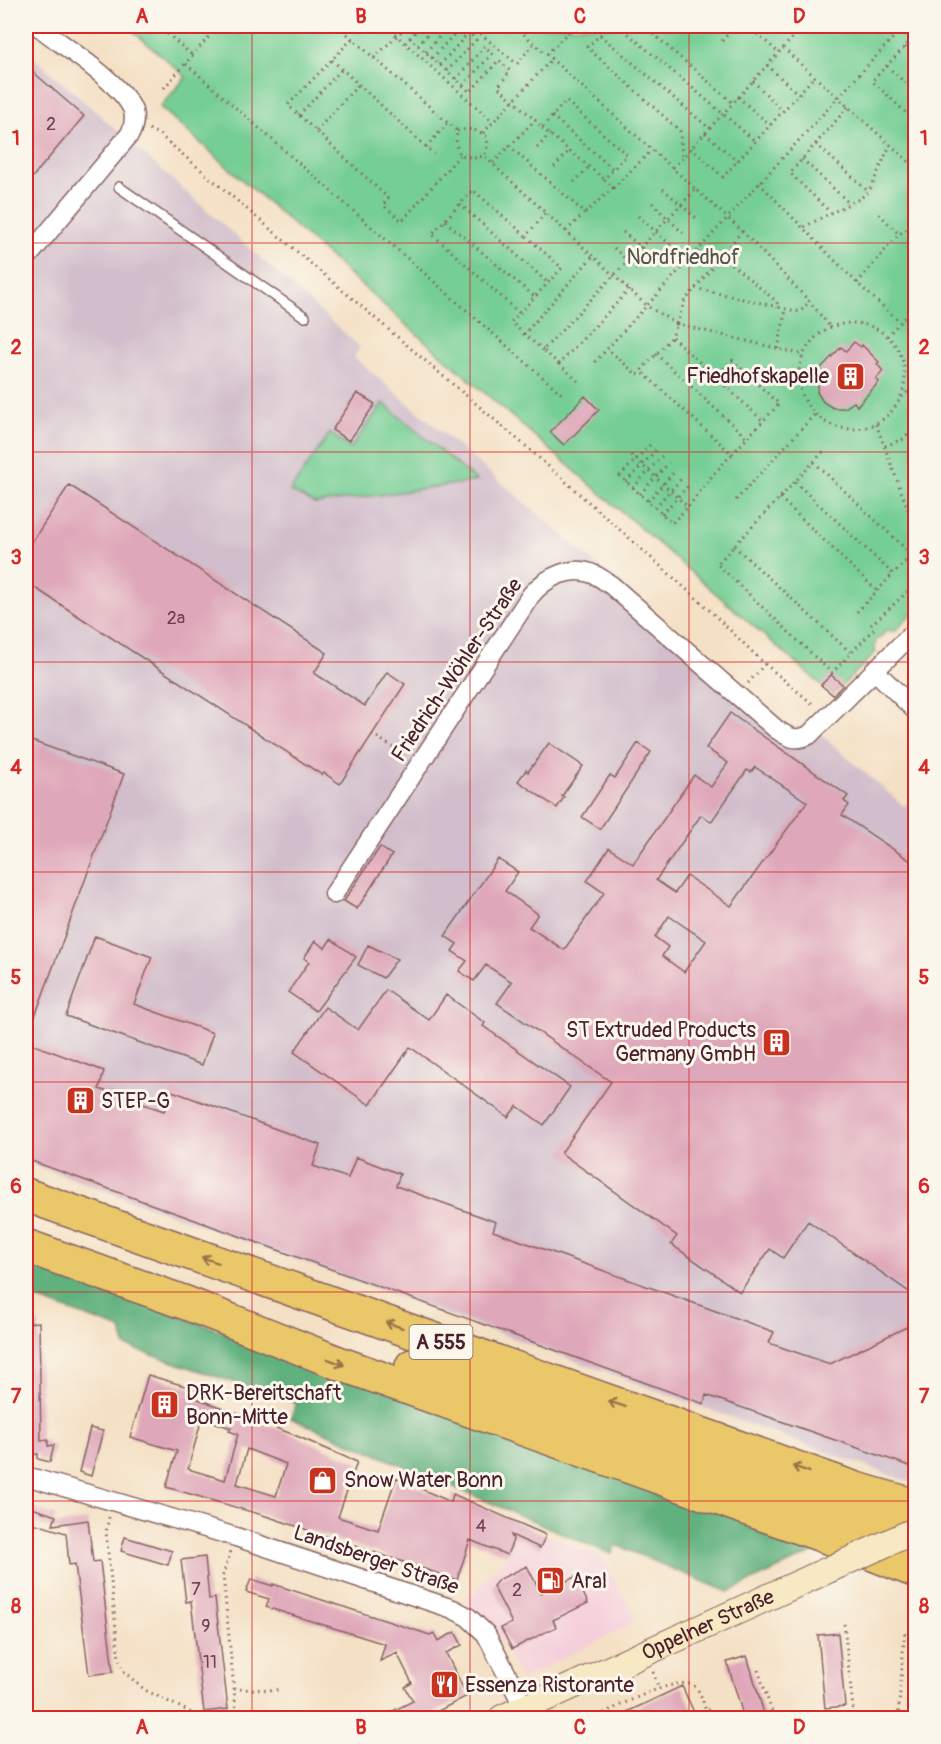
<svg xmlns="http://www.w3.org/2000/svg" width="941" height="1744" font-family="Pangolin,sans-serif">
<style>
.built{fill:#f5cfda}
.industrial{fill:#d1bdcb}
.green{fill:#75ce94;stroke:#607660;stroke-width:1.5}
.forest{fill:#60b17e;stroke:#556854;stroke-width:1.5}
.building{fill:#dfa8ba;fill-rule:evenodd}
.lines{fill:none;stroke-linecap:round;stroke-linejoin:round}
.lane-casing{stroke:#866361;stroke-width:12}
.street-casing{stroke:#866361;stroke-width:21}
.secondary-casing{stroke:#866361;stroke-width:28}
.highway-casing{stroke:#866361;stroke-width:36}
.path{stroke:#866361;stroke-width:3;stroke-dasharray:1.5 4.5;stroke-linecap:butt}
.lane{stroke:#fff;stroke-width:9}
.street{stroke:#fff;stroke-width:18}
.secondary{stroke:#f7e9c3;stroke-width:26}
.highway{stroke:#eac769;stroke-width:33}
.secondary-bridge-casing{stroke:#866361;stroke-width:28;stroke-linecap:butt}
.secondary-bridge{stroke:#f7e9c3;stroke-width:26}
.oneway{stroke:#9a734a}
.grid{fill:none;stroke:#d62828;stroke-width:1.5;stroke-opacity:0.55}
.labels{text-anchor:middle;dominant-baseline:central;stroke-width:6;stroke-linejoin:round;paint-order:stroke}
.number-label{font-size:18px;fill:#6f414f}
.shield{fill:#fbf7ec;stroke:#7f6065;stroke-width:1.5}
.shield-label{font-size:20px;font-weight:bold;fill:#4a1f2b}
.park-label{font-size:21px;fill:#57544a;stroke:#fbf7ec}
.poi-label{font-size:21px;fill:#4a1f2b;stroke:#fbf7ec;text-anchor:start}
.street-label{font-size:21px;fill:#4a1f2b;stroke:#fbf7ec}
.neatline{fill:none;stroke:#d62828;stroke-width:2}
.grid-label{font-size:20px;text-anchor:middle;font-weight:bold;fill:#d62828}
</style>
<rect width="100%" height="100%" fill="#fbf7ec"/>
<filter id="ink" filterUnits="userSpaceOnUse"><feTurbulence type="fractalNoise" baseFrequency=".0167" numOctaves="2"/><feDisplacementMap in="SourceGraphic" scale="12" xChannelSelector="R" yChannelSelector="G"/><feConvolveMatrix kernelMatrix="1 2 1 2 8 2 1 2 1" color-interpolation-filters="sRGB"/></filter>
<filter id="wash" filterUnits="userSpaceOnUse"><feTurbulence type="fractalNoise" baseFrequency=".008" numOctaves="4" result="noise"/><feDisplacementMap in="SourceGraphic" scale="24" xChannelSelector="R" yChannelSelector="G"/><feGaussianBlur stdDeviation="1.35" result="paint"/><feColorMatrix in="noise" values="0 0 0 0 0 0 0 0 0 0 0 0 0 0 0 0 0 1.4 0 .05"/><feComposite in="paint" operator="in"/></filter>
<g filter="url(#wash)">
<rect width="100%" height="100%" fill="#f4e0c4"/>
<path class="built" d="M520 1524 602 1558 635 1616 631 1624 521 1680 494 1627 483 1616 465 1604 507 1555Z"/>
<path class="industrial" d="M26 51 137 148 360 347 354 357 794 733 807 721 834 746 904 806 914 796 915 797V1484L26 1162Z"/>
<path class="green" d="M127 26H915V611L895 631 887 630 876 641 874 646 876 652 833 695 410 328 160 107 186 77Z
M383 403 477 481 315 504 290 491 330 433 350 449Z"/>
<path class="forest" d="M26 1260 821 1549 728 1592 616 1545 611 1554 291 1418 296 1403 125 1346 121 1329 26 1295Z"/>
<g id="blocks">
<path class="building" d="M26 66 84 116 26 185Z
M854 342 861 347 862 345 879 362 877 364 883 371 876 379 879 382 857 406 854 402 845 408H833L823 402 817 392 821 368 841 347 846 351Z
M357 393 375 404 349 441 332 430Z
M585 396 599 410 564 445 550 432Z
M69 485 327 653 314 673 365 706 387 672 405 684 340 784 324 773 322 775 26 582V551Z
M831 675 843 685 833 695 821 685Z
M730 713 848 796 844 801 849 805 842 815 915 864V1296L808 1221 783 1258 770 1249 740 1292 671 1244 677 1236 561 1153 611 1082 497 1003 512 982 486 965 474 981 459 971 467 961 452 951 457 944 445 936 498 859 518 872 505 891 538 914 529 927 564 950 604 893 587 881 609 848 633 864 694 775 711 787 728 763 706 748ZM755 767 807 802 731 906 687 876 675 893 656 880 701 815 711 822 747 770 751 772ZM669 916 706 941 684 972 662 956 668 947 655 937Z
M26 739 124 774 27 1038 26 1037Z
M549 743 583 766 562 796 564 797 557 808 518 781 526 770 528 772Z
M638 743 651 752 600 829 582 817 610 775 615 778Z
M380 847 392 855 357 909 344 901Z
M95 936 152 957 134 1004 213 1033 202 1065 66 1016Z
M331 939 356 957 316 1011 288 992 309 962 304 958 315 941 325 948Z
M368 945 397 959 383 978 358 965Z
M386 990 429 1020 446 995 485 1023 483 1026 570 1087 544 1125 517 1106 508 1117 410 1047 370 1105 294 1052 325 1007 358 1030Z
M26 1042 104 1071 99 1089 164 1111 172 1091 320 1145 313 1166 348 1178 356 1157 400 1174 396 1186 496 1222 493 1231 774 1332 769 1343 830 1364 915 1323V1468L706 1395 704 1404 26 1159Z
M39 1322 41 1441 48 1440V1446L54 1445 50 1462 38 1459V1454L26 1455V1323Z
M148 1375 195 1389 193 1397 292 1434 357 1462 338 1517 378 1530 396 1478 451 1502 453 1494 546 1535 540 1548 511 1535 513 1540 507 1555 470 1540 457 1580 269 1517 166 1487 177 1451 130 1437ZM202 1418 231 1428 229 1431 238 1434 225 1480 188 1469ZM247 1449 286 1464 276 1496 237 1484Z
M90 1428 103 1431 91 1476 79 1472Z
M26 1506 56 1516 53 1525 88 1520 93 1562 100 1561 113 1672 89 1675 75 1564 69 1565 66 1533 26 1521Z
M125 1537 172 1551 168 1565 121 1551Z
M205 1557 209 1599 215 1598 228 1709 204 1712 191 1601 186 1602 181 1560Z
M527 1566 541 1593 575 1577 588 1603 553 1620 556 1627 512 1649 501 1628 512 1623 493 1586 498 1580Z
M251 1579 273 1586V1584L430 1635 434 1633 438 1641 455 1632 462 1645 446 1653 467 1696 423 1719H377L413 1701 405 1687 412 1683 397 1653 380 1661 385 1644 266 1607 269 1599 246 1592Z
M838 1633 845 1706 825 1708 818 1635Z
M747 1656 763 1710 766 1719H744L738 1698 727 1662Z
M682 1686 697 1719H612L646 1703Z"/>
</g>
</g>
<g filter="url(#ink)">
<use href="#blocks" fill-opacity="0" stroke="#866361" stroke-width="1.5"/>
<g class="lines">
<defs>
<path id="lane" d="M119 187 305 317"/>
<path id="street" d="M26 259 130 134C134 126 135 119 133 111 124 84 61 45 38 26
M874 670 916 711
M334 894 531 595C546 577 572 564 595 575 600 577 606 582 611 585L776 729C788 737 795 742 809 735L916 630
M26 1476 236 1537 453 1609 468 1617 486 1634 529 1717"/>
<g id="secondary">
<path id="s1" d="M502 1718 828 1570"/>
</g>
<path id="highway" d="M26 1195 856 1489 916 1506
M26 1246 186 1303 341 1364 858 1548 916 1571
M412 1366 508 1394 574 1417 916 1539"/>
</defs>
<use href="#lane" class="lane-casing"/>
<use href="#street" class="street-casing"/>
<use href="#secondary" class="secondary-casing"/>
<use href="#highway" class="highway-casing"/>
<path class="path" d="M158 26 192 55
M338 26 457 131 456 145 460 155 474 158 484 156 647 306 677 324 672 337 637 375 608 349
M386 26 493 122
M471 26 517 64 534 43
M515 26 742 231 809 301 831 328
M610 26 587 47 680 131 682 157
M619 26 755 141
M644 26 733 103 783 48 916 168
M748 26 778 52
M600 35 709 128
M916 35 872 81 916 122
M410 38 421 26
M352 39 288 105 388 198 383 205 402 221 460 155
M722 41 735 26
M405 43 410 38 470 92 499 60 510 71 498 87 535 120
M418 45 435 26
M905 47 916 57
M783 48 804 26
M426 52 448 26
M547 54 574 26
M374 58 407 26
M432 58 462 26 469 32
M332 60 434 154
M186 64 564 396
M440 65 469 32 476 40 447 71
M767 65 798 94
M887 66 916 93
M456 79 485 46 492 54 463 85
M753 81 783 111
M164 88 218 26
M738 97 770 125
M848 107 790 173 831 213 859 199 869 192 890 145
M299 115 342 69
M552 116 613 169
M542 128 604 179
M149 129 161 136 529 449 703 604 765 664 815 706
M316 131 358 85
M457 131C469 128 476 129 487 137L488 145 485 155
M483 133 552 59
M705 133 737 161
M816 144 869 192
M509 146 585 213 566 231
M426 147 447 124
M537 148 550 134
M691 148 723 177 814 77
M802 159 849 203
M493 163 535 120 542 128 566 101 627 155 604 179 613 188 585 213
M554 167 569 151
M673 168 733 103
M574 182 589 167
M759 183 857 283 900 322
M613 188 652 150
M663 189 696 218
M652 203 683 233
M460 204 548 283
M879 214 899 234
M638 216 672 246
M445 221 535 297
M804 227 831 213
M742 231 684 302 677 324 804 355
M623 232 656 260
M614 248 640 273
M722 256 777 302 778 307 800 312 809 302
M857 283 899 234 916 224
M695 288 778 307
M519 313 432 234 473 190 526 236
M799 376a53 53 0 1 1 106 0a53 53 0 1 1-106 0Z
M524 334 511 322 562 268 526 236 545 213
M887 336 916 306
M672 337 763 421 748 437
M778 349 786 309
M543 350 524 334 593 256
M656 354 747 438 732 454
M595 362 904 26
M559 364 543 350 696 189
M716 378 732 360 779 404 763 421
M578 381 559 364 629 290
M902 397 916 384
M876 424 916 531
M650 445 620 476 672 523 688 507
M885 446 903 439 911 432 916 436
M823 452 717 564 832 673 875 628
M631 455 688 507 712 476 732 454 641 371
M814 462 912 555 893 574
M626 482 656 450
M795 482 893 574 877 591
M633 488 662 456
M640 494 669 463
M780 498 877 591 857 612
M736 500 815 414
M648 501 676 470
M655 507 683 477
M662 514 690 484
M734 546 851 653
M871 625 916 584
M748 683 765 664
M372 734 406 756
M109 1517 106 1532 119 1659 123 1671 145 1690 202 1718 229 1717 236 1710 223 1575 231 1551
M844 1624 854 1718
M758 1670 774 1718
M653 1672 659 1689
M234 1689 282 1690
M593 1718C613 1710 675 1674 694 1686 701 1691 703 1703 706 1711L711 1709 716 1718
M898 1718 905 1629"/>
<use href="#lane" class="lane"/>
<use href="#street" class="street"/>
<use href="#secondary" class="secondary"/>
<use href="#highway" class="highway"/>
<defs>
<path id="secondary-bridge" d="M828 1570 916 1530"/>
</defs>
<use href="#secondary-bridge" class="secondary-bridge-casing"/>
<use href="#secondary-bridge" class="secondary-bridge"/>
</g>
<defs><path id="oneway-shaft" d="M-6 0H5M1.5-3L5.5 0L1.5 3" fill="none" stroke-width="1.6" stroke-linecap="round" stroke-linejoin="round" transform="scale(1.5)"/></defs>
<g class="oneway">
<use href="#oneway-shaft" transform="translate(210 1260) rotate(-161)"/>
<use href="#oneway-shaft" transform="translate(394 1325) rotate(-161)"/>
<use href="#oneway-shaft" transform="translate(336 1362) rotate(20)"/>
<use href="#oneway-shaft" transform="translate(617 1404) rotate(-161)"/>
<use href="#oneway-shaft" transform="translate(801 1469) rotate(-161)"/>
</g>
</g>
<path class="grid" d="M252 26V1718M470 26V1718M689 26V1718M26 243H916M26 452H916M26 662H916M26 872H916M26 1082H916M26 1292H916M26 1501H916"/>
<defs>
<symbol id="building-square" viewBox="-11 -11 22 22"><rect x="-9" y="-9" width="18" height="18" rx="4" fill="#c8321e" stroke="#fbf7ec"/><path d="M-4-6H4V6H1V3H-1V6H-4ZM-2.5-4.3h1.7v1.8h-1.7ZM.8-4.3h1.7v1.8H.8ZM-2.5-1h1.7V.8h-1.7ZM.8-1h1.7V.8H.8Z" fill="#fff"/></symbol>
<symbol id="shop-square" viewBox="-11 -11 22 22"><rect x="-9" y="-9" width="18" height="18" rx="4" fill="#c8321e" stroke="#fbf7ec"/><path d="M-5-2.5h2.3a2.7 3.5 0 0 1 5.4 0H5L5.5 6h-11ZM-1.5-2.5h3a1.5 2.3 0 0 0-3 0Z" fill="#fff"/></symbol>
<symbol id="fuel-square" viewBox="-11 -11 22 22"><rect x="-9" y="-9" width="18" height="18" rx="4" fill="#c8321e" stroke="#fbf7ec"/><path d="M-5.5-6h7V0h2V4h1.3V-2.5L3-4.5l.8-.8L6-3V5H2.5V1h-1V6h-7ZM-4.2-4.7v3.2H.2V-4.7Z" fill="#fff"/></symbol>
<symbol id="restaurant-square" viewBox="-11 -11 22 22"><rect x="-9" y="-9" width="18" height="18" rx="4" fill="#c8321e" stroke="#fbf7ec"/><path d="M-5-6h1v4h1v-4h1v4h1v-4h1v5L-1.5 .5V6h-2V.5L-5-1ZM5-6V6H3V1.5H1.5Q1.5-4 5-6Z" fill="#fff"/></symbol>
</defs>
<g fill-rule="evenodd">
<use href="#building-square" x="834" y="360" width="33" height="33"/>
<use href="#building-square" x="760" y="1026" width="33" height="33"/>
<use href="#building-square" x="64" y="1084" width="33" height="33"/>
<use href="#building-square" x="148" y="1388" width="33" height="33"/>
<use href="#shop-square" x="306" y="1464" width="33" height="33"/>
<use href="#fuel-square" x="534" y="1564" width="33" height="33"/>
<use href="#restaurant-square" x="428" y="1668" width="33" height="33"/>
</g>
<g class="labels">
<g class="number-label">
<text x="51" y="124">2</text>
<text x="176" y="618">2a</text>
<text x="481" y="1526">4</text>
<text x="196" y="1589">7</text>
<text x="517" y="1590">2</text>
<text x="206" y="1626">9</text>
<text x="210" y="1662">11</text>
</g>
<rect class="shield" x="409.5" y="1325" width="63" height="34" rx="4.5"/>
<g class="shield-label">
<text x="441" y="1342">A 555</text>
</g>
<g class="park-label">
<text x="683" y="257">Nordfriedhof</text>
</g>
<g class="poi-label">
<text x="829" y="376" text-anchor="end">Friedhofskapelle</text>
<text x="756" y="1030" text-anchor="end">ST Extruded Products<tspan x="756" dy="24">Germany GmbH</tspan></text>
<text x="101" y="1101">STEP-G</text>
<text x="186" y="1393">DRK-Bereitschaft<tspan x="186" dy="24">Bonn-Mitte</tspan></text>
<text x="344" y="1480">Snow Water Bonn</text>
<text x="571" y="1581">Aral</text>
<text x="465" y="1685">Essenza Ristorante</text>
</g>
<g class="street-label">
<text transform="translate(457 670) rotate(-56)">Friedrich-Wöhler-Straße</text>
<text transform="translate(376 1560) rotate(19)">Landsberger Straße</text>
<text stroke="none"><textPath href="#s1" startOffset="226">Oppelner Straße</textPath></text>
</g>
</g>
<rect width="941" height="1744" fill="none" stroke="#fbf7ec" stroke-width="66"/>
<rect x="33" y="33" width="875" height="1678" class="neatline"/>
<g class="grid-label">
<text x="142" y="23">A</text>
<text x="361" y="23">B</text>
<text x="580" y="23">C</text>
<text x="799" y="23">D</text>
<text x="16" y="145">1</text>
<text x="924" y="145">1</text>
<text x="16" y="354">2</text>
<text x="924" y="354">2</text>
<text x="16" y="564">3</text>
<text x="924" y="564">3</text>
<text x="16" y="774">4</text>
<text x="924" y="774">4</text>
<text x="16" y="984">5</text>
<text x="924" y="984">5</text>
<text x="16" y="1193">6</text>
<text x="924" y="1193">6</text>
<text x="16" y="1403">7</text>
<text x="924" y="1403">7</text>
<text x="16" y="1613">8</text>
<text x="924" y="1613">8</text>
<text x="142" y="1734">A</text>
<text x="361" y="1734">B</text>
<text x="580" y="1734">C</text>
<text x="799" y="1734">D</text>
</g>
</svg>
